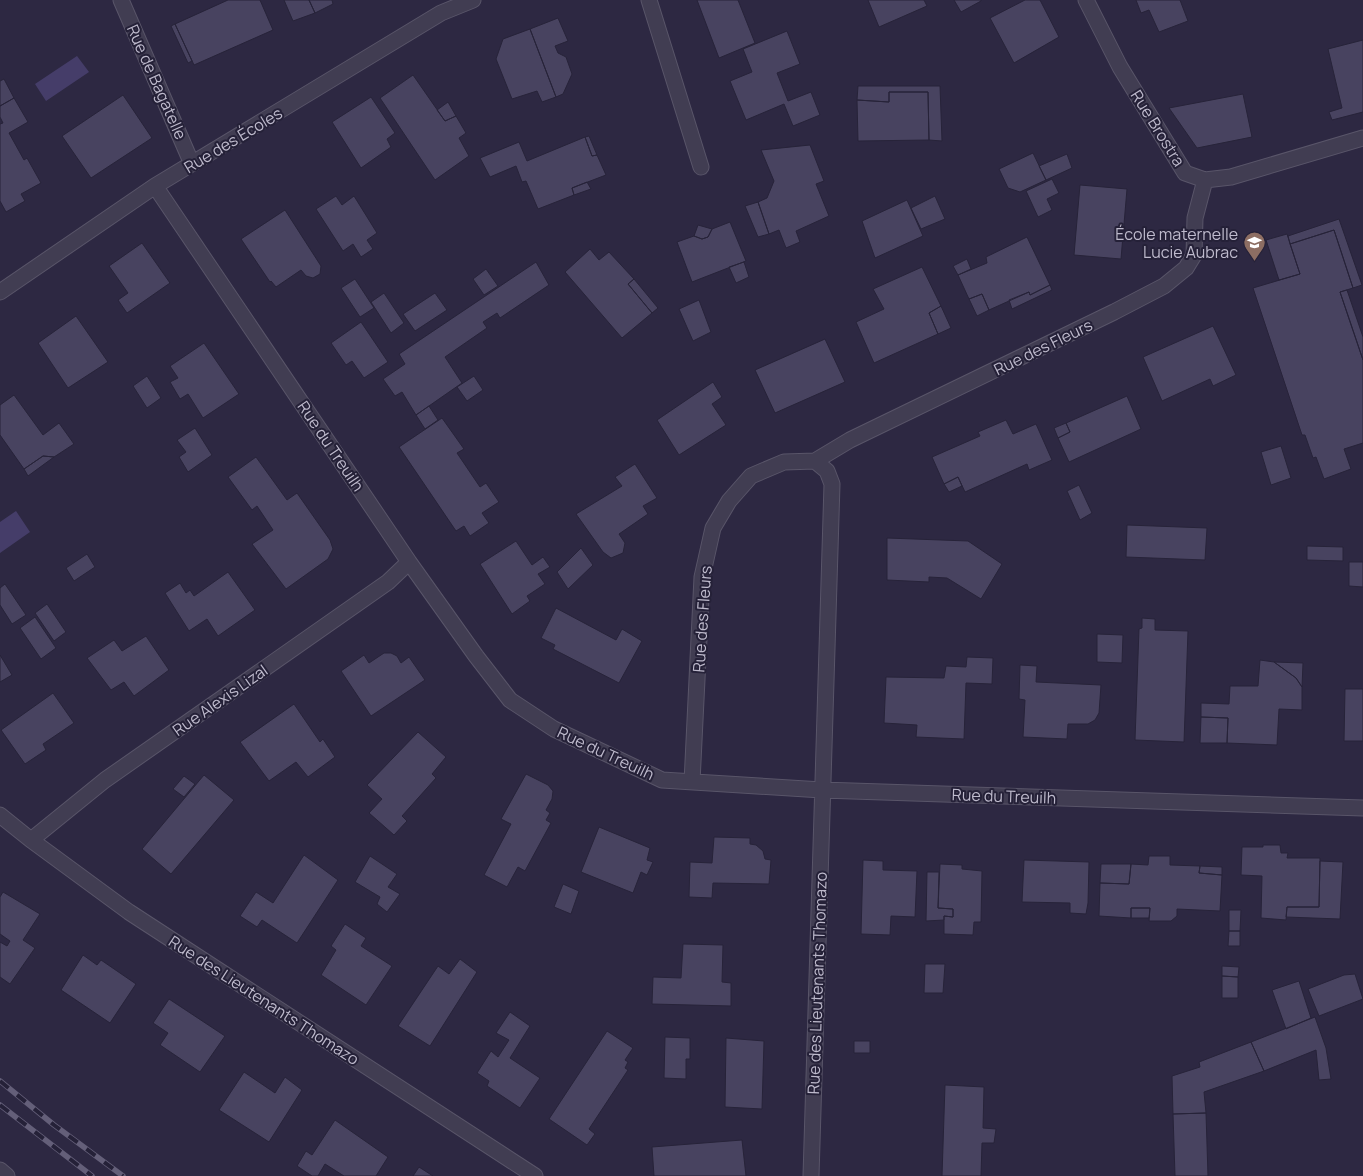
<svg xmlns="http://www.w3.org/2000/svg" width="1363" height="1176" font-family="Manrope,sans-serif">
<style>
.water{fill:#453d69}
.building{fill:#484360;stroke:#272339}
.lines{fill:none;stroke-linecap:round;stroke-linejoin:round}
.minor-casing{stroke:#595569;stroke-width:17}
.minor{stroke:#413d52;stroke-width:15}
.rail-casing{stroke:#645f79;stroke-width:5.5}
.rail{stroke:#252138;stroke-width:4;stroke-dasharray:11;stroke-linecap:butt}
.labels{text-anchor:middle;dominant-baseline:central;stroke-width:4;stroke-linejoin:round;paint-order:stroke}
.street-label{font-size:16px;fill:#bebacc;stroke:#252138}
.poi-label{font-size:16px;fill:#bebacc;stroke:#252138;text-anchor:end}
</style>
<rect width="100%" height="100%" fill="#2d2842"/>
<path class="water" d="M77 56 89 72 46 101 35 84Z
M16 511 30 532 0 553V522Z"/>
<path class="building" d="M228 0H260L273 30 194 65 175 24Z
M284 0H309L315 13 293 21Z
M309 0H332L333 4 315 13Z
M697 0H738L755 43 719 58Z
M868 0H924L927 6 879 27Z
M954 0H981V1L961 12Z
M1025 0H1040L1059 37 1014 63 990 18Z
M1136 0H1180L1188 21 1159 32 1149 10 1141 13Z
M558 18 568 41 555 46 558 53 566 57 572 74 563 94 556 97 530 29Z
M175 24 192 61 188 63 171 26Z
M530 29 556 97 542 102 537 91 512 99 496 59 503 39Z
M787 31 800 64 777 73 788 101 811 92 820 115 793 126 784 104 746 120 730 81 752 72 743 49Z
M1363 40V112L1332 120 1329 112 1342 108 1328 49Z
M413 75 445 121 456 116 466 133 459 138 469 156 435 180 380 98Z
M4 79 14 98 0 106V81Z
M858 86H940L942 141 929 140 928 92H889V102L857 100Z
M889 92H928L929 140 858 141 857 100 889 102Z
M1243 94 1252 137 1197 148 1169 108Z
M123 95 152 138 91 178 62 136Z
M371 97 395 133 387 139 391 147 361 168 332 122Z
M14 98 28 122 9 133 24 160 27 158 41 183 21 194 25 201 6 212 0 201V124L3 123 0 117V106Z
M448 102 456 116 445 121 437 110Z
M589 136 597 155 592 156 585 137Z
M585 137 592 156 597 155 606 175 572 188 574 195 538 209 526 181 522 182 516 166 490 177 480 158 519 142 527 161Z
M810 145 824 181 816 184 829 216 796 231 800 242 786 248 779 230 769 234 758 202 767 198 774 181 761 150Z
M1033 153 1046 180 1020 192 1008 188 999 169Z
M1067 154 1072 168 1046 180 1039 166Z
M1052 179 1059 193 1047 199 1052 210 1038 217 1026 191Z
M587 182 591 189 574 195 572 188Z
M1080 185 1127 189 1121 259 1074 255Z
M336 196 342 205 354 196 377 233 367 240 373 249 361 257 353 244 343 251 316 209Z
M935 196 945 219 921 229 911 208Z
M907 200 923 236 875 258 862 221Z
M758 202 769 234 758 237 745 206Z
M285 210 321 266 320 274 313 278 306 276 301 270 276 287 271 281 270 282 241 239Z
M1339 219 1362 285 1353 288 1334 230 1290 244 1288 236Z
M730 222 746 261 692 282 677 242 694 236 702 239 708 237 712 229Z
M698 225 712 229 708 237 702 239 694 236Z
M1334 230 1353 288 1340 292 1363 360V443L1344 449 1351 469 1324 479 1316 457 1313 458 1305 435H1302L1253 288 1300 274 1290 244Z
M1287 234 1300 274 1279 280 1266 240Z
M1027 237 1050 285 1030 295 1029 292 989 310 982 294 969 299 958 275 987 263 986 257Z
M142 243 170 283 127 313 118 300 128 293 109 266Z
M590 249 599 260 609 252 634 279 628 284 652 313 622 338 565 272Z
M967 259 971 269 958 275 953 266Z
M536 262 549 285 500 318 497 313 483 322 487 328 445 357 462 383 416 415 402 392 395 396 383 379 405 364 399 354Z
M744 262 749 277 736 283 729 267Z
M922 267 941 306 929 313 938 334 874 363 856 322 884 309 873 289Z
M486 269 498 286 484 295 473 279Z
M355 279 374 308 360 317 341 288Z
M634 279 658 308 652 313 628 284Z
M1050 285 1052 290 1012 309 1009 300 1029 292 1030 295Z
M1347 290 1363 337V360L1340 292Z
M384 293 404 323 391 333 371 302Z
M435 293 447 310 415 331 403 314Z
M982 294 989 310 977 316 969 299Z
M699 300 711 332 693 341 679 309Z
M941 306 951 328 938 334 929 313Z
M76 316 108 362 68 388 38 343Z
M361 322 388 362 364 378 352 361 346 365 331 343Z
M1213 326 1236 375 1213 386 1210 379 1162 401 1143 357Z
M825 339 845 382 775 413 755 370Z
M204 343 239 394 203 418 188 394 180 399 170 382 178 378 170 366Z
M147 376 161 398 147 408 133 386Z
M474 376 483 390 467 401 457 387Z
M713 382 722 397 712 404 726 425 679 455 657 420Z
M14 395 43 435 59 423 74 444 54 457 43 456 24 469 0 435V405Z
M1127 396 1141 429 1069 462 1058 438 1070 432 1066 423Z
M429 406 438 420 425 429 416 415Z
M442 418 464 449 457 453 480 487 486 483 499 502 482 513 489 523 470 536 464 526 456 531 399 447Z
M1006 420 1013 434 1036 424 1052 460 1029 470 1027 464 965 492 958 477 944 484 932 457 980 436 978 432Z
M1066 423 1070 432 1058 438 1054 428Z
M195 428 212 455 188 472 179 457 186 452 177 440Z
M1281 446 1291 478 1271 485 1261 452Z
M43 456 54 457 28 476 24 469Z
M256 457 287 500 297 493 330 540 333 549 328 559 286 589 252 544 273 530 257 506 252 510 228 477Z
M635 464 657 498 643 506 648 514 619 534 625 543 623 553 611 558 603 552 576 514 622 486 615 477Z
M958 477 962 486 949 492 944 484Z
M1079 485 1092 513 1080 520 1067 491Z
M1127 525 1207 528 1205 560 1126 557Z
M887 538 968 541 1002 564 981 599 947 578 929 577V582L887 580Z
M516 541 532 565 543 557 550 567 538 574 545 584 527 596 530 601 512 614 480 564Z
M1307 546 1343 547V561L1307 560Z
M581 548 593 565 568 589 557 572Z
M87 554 95 567 74 581 66 568Z
M1349 562H1363V587L1349 586Z
M228 572 255 610 218 636 207 619 189 631 165 593 180 583 186 593 190 590 194 596Z
M5 584 26 615 12 624 0 605V588Z
M47 604 66 632 54 641 35 613Z
M556 608 616 640 622 629 642 641 619 683 553 649 555 645 541 638Z
M35 617 56 648 41 659 20 628Z
M1142 618 1155 619V630L1188 631 1184 742 1135 740 1139 629 1142 628Z
M1097 634 1123 635 1122 663 1097 662Z
M146 636 169 670 134 696 124 682 111 690 87 658 114 640 122 651Z
M384 653H391L397 656 401 663 409 657 425 680 371 716 341 671 364 655 369 663Z
M0 655 12 675 0 682Z
M967 657 993 658 992 684 966 683 964 739 916 737 917 725 884 723 886 677 944 678 946 666 966 667Z
M1260 660 1274 662 1296 678 1302 687V710L1279 709 1277 745 1227 743 1228 718 1201 717V703L1229 704 1230 686H1258Z
M1274 662 1303 663 1302 687 1296 678Z
M1020 665 1037 666 1036 682 1101 685 1099 713 1095 720 1088 724H1068L1067 739 1023 737 1025 700 1019 699Z
M1345 689H1363V741H1344Z
M53 693 74 723 43 744 46 750 25 764 1 730Z
M294 704 320 742 323 739 335 757 308 777 296 762 269 781 240 742Z
M1201 717 1228 718 1227 743H1200Z
M418 732 446 757 432 774 436 778 402 816 407 821 394 835 369 813 382 799 367 785Z
M526 774 548 785 553 791 552 799 546 810 550 813 546 820 551 823 525 871 518 867 507 887 484 875 511 824 501 819Z
M204 775 234 800 171 874 142 849Z
M184 776 195 784 184 797 173 789Z
M599 827 650 848 647 860 653 862 647 875 641 872 633 893 581 872Z
M714 837 750 838V844L756 845 763 851 765 859 771 860 769 884 713 883 712 898 689 897 690 862 712 863Z
M1263 845H1280L1281 853H1288L1287 858H1320L1319 907H1287L1286 920 1261 918 1262 876 1241 875 1242 847H1263Z
M304 855 338 880 297 943 262 920 257 927 240 916 256 892 273 903Z
M370 856 397 874 388 887 400 894 387 912 377 904 380 897 355 882Z
M1149 856H1170V865L1200 866 1199 873 1222 875 1220 911 1177 909V916L1171 921H1149L1150 908H1131V918L1099 916 1100 883 1129 884 1131 864 1148 865Z
M863 860 883 861V870L917 871 915 917 891 916 890 935 861 934Z
M1024 860 1089 862 1088 903 1086 914 1070 913V903L1022 902Z
M1320 861 1343 862 1340 919 1286 917 1287 907H1319Z
M940 864 962 865V869L982 871 981 922H974L973 935 944 934V916L953 917V909L938 908Z
M1101 864H1131L1129 884 1100 883Z
M1200 866 1222 867V875L1199 873Z
M927 872H939L938 908 953 909V917L944 916V920L926 921Z
M563 884 579 891 571 914 554 907Z
M3 892 40 914 23 940 35 948 10 984 0 977V942L7 946 10 941 0 934V897Z
M1131 908H1150L1149 918H1131Z
M1229 910H1241L1240 931H1229Z
M345 924 366 938 361 946 392 966 366 1005 321 975 336 950 331 946Z
M1229 931H1240V946H1228Z
M683 944 723 945 722 982 731 983V1006L652 1004 653 977 681 978Z
M83 955 97 965 101 960 136 984 110 1023 61 990Z
M460 959 477 972 430 1046 398 1026 438 966 449 974Z
M925 964H945L943 993H924Z
M1222 966 1239 967 1238 977 1222 976Z
M1355 974 1363 999 1319 1016 1308 989 1344 975Z
M1222 976 1238 977V998H1222Z
M1299 981 1311 1018 1286 1029 1272 990Z
M169 999 225 1036 200 1072 160 1045 168 1033 153 1023Z
M510 1012 530 1026 510 1058 540 1078 520 1108 487 1086 489 1081 477 1073 491 1051 498 1057 509 1040 496 1033Z
M1315 1017 1326 1048 1331 1079 1319 1080 1316 1050 1264 1071 1251 1042Z
M607 1031 633 1048 625 1060 628 1062 625 1068 628 1070 589 1129 595 1134 587 1145 549 1119Z
M665 1037 690 1038V1059H686V1079L664 1078Z
M726 1038 764 1041 762 1109 725 1107Z
M854 1041H870V1053H854Z
M1251 1042 1264 1071 1204 1092 1206 1113 1173 1114 1172 1076 1200 1067 1199 1062Z
M244 1072 275 1093 285 1077 302 1090 269 1142 219 1110Z
M945 1085 984 1087 983 1128 996 1129 994 1143H982L981 1176H942Z
M1206 1113 1208 1176H1175L1173 1114Z
M335 1120 388 1157 376 1176H344L325 1164 318 1176H312L297 1166 306 1151 312 1155Z
M742 1140 746 1176H654L652 1147Z
M419 1167 433 1176H413Z"/>
<g class="lines">
<defs>
<path id="minor" d="M121 0 192 164
M649 0 701 167
M1086 0 1120 67 1185 173 1205 180 1231 177 1363 138
M155 186 409 562 476 656 510 700 554 729 662 780 822 790 1363 808
M0 292 155 186 441 13 473 0
M692 782 702 577 713 528 729 501 751 476 784 462 815 461 850 440 1114 312 1164 286 1186 268 1194 255 1195 218 1205 180
M0 815 31 840 129 912 535 1176
M31 840 105 780 388 582 409 562
M0 1170 7 1176
M811 1176 832 484 827 471 815 461"/>
</defs>
<use href="#minor" class="minor-casing"/>
<use href="#minor" class="minor"/>
<defs>
<path id="rail" d="M0 1081 54 1125 123 1176
M0 1105 92 1176"/>
</defs>
<use href="#rail" class="rail-casing"/>
<use href="#rail" class="rail"/>
</g>
<defs>
<symbol id="school-pin" viewBox="-11 -11 22 30"><path d="M0 17L-7.5 6A9.5 9.5 0 1 1 7.5 6Z" fill="#8d6e63" stroke="#252138"/><path d="M0-5L7-2L0 1L-7-2ZM-4 1L0 2.5L4 1V4Q0 6-4 4Z" fill="#fff"/></symbol>
</defs>
<g fill-rule="evenodd">
<use href="#school-pin" x="1242" y="230" width="25" height="34"/>
</g>
<g class="labels">
<g class="street-label">
<text transform="translate(157 82) rotate(66)">Rue de Bagatelle</text>
<text transform="translate(1158 128) rotate(58)">Rue Brostra</text>
<text transform="translate(233 140) rotate(-31)">Rue des Écoles</text>
<text transform="translate(1043 347) rotate(-26)">Rue des Fleurs</text>
<text transform="translate(331 446) rotate(56)">Rue du Treuilh</text>
<text transform="translate(702 619) rotate(-86)">Rue des Fleurs</text>
<text transform="translate(220 700) rotate(-35)">Rue Alexis Lizal</text>
<text transform="translate(606 753) rotate(25)">Rue du Treuilh</text>
<text transform="translate(1004 796) rotate(2)">Rue du Treuilh</text>
<text transform="translate(817 983) rotate(-88)">Rue des Lieutenants Thomazo</text>
<text transform="translate(264 1000) rotate(33)">Rue des Lieutenants Thomazo</text>
</g>
<g class="poi-label">
<text x="1238" y="234">École maternelle<tspan x="1238" dy="18">Lucie Aubrac</tspan></text>
</g>
</g>
</svg>
